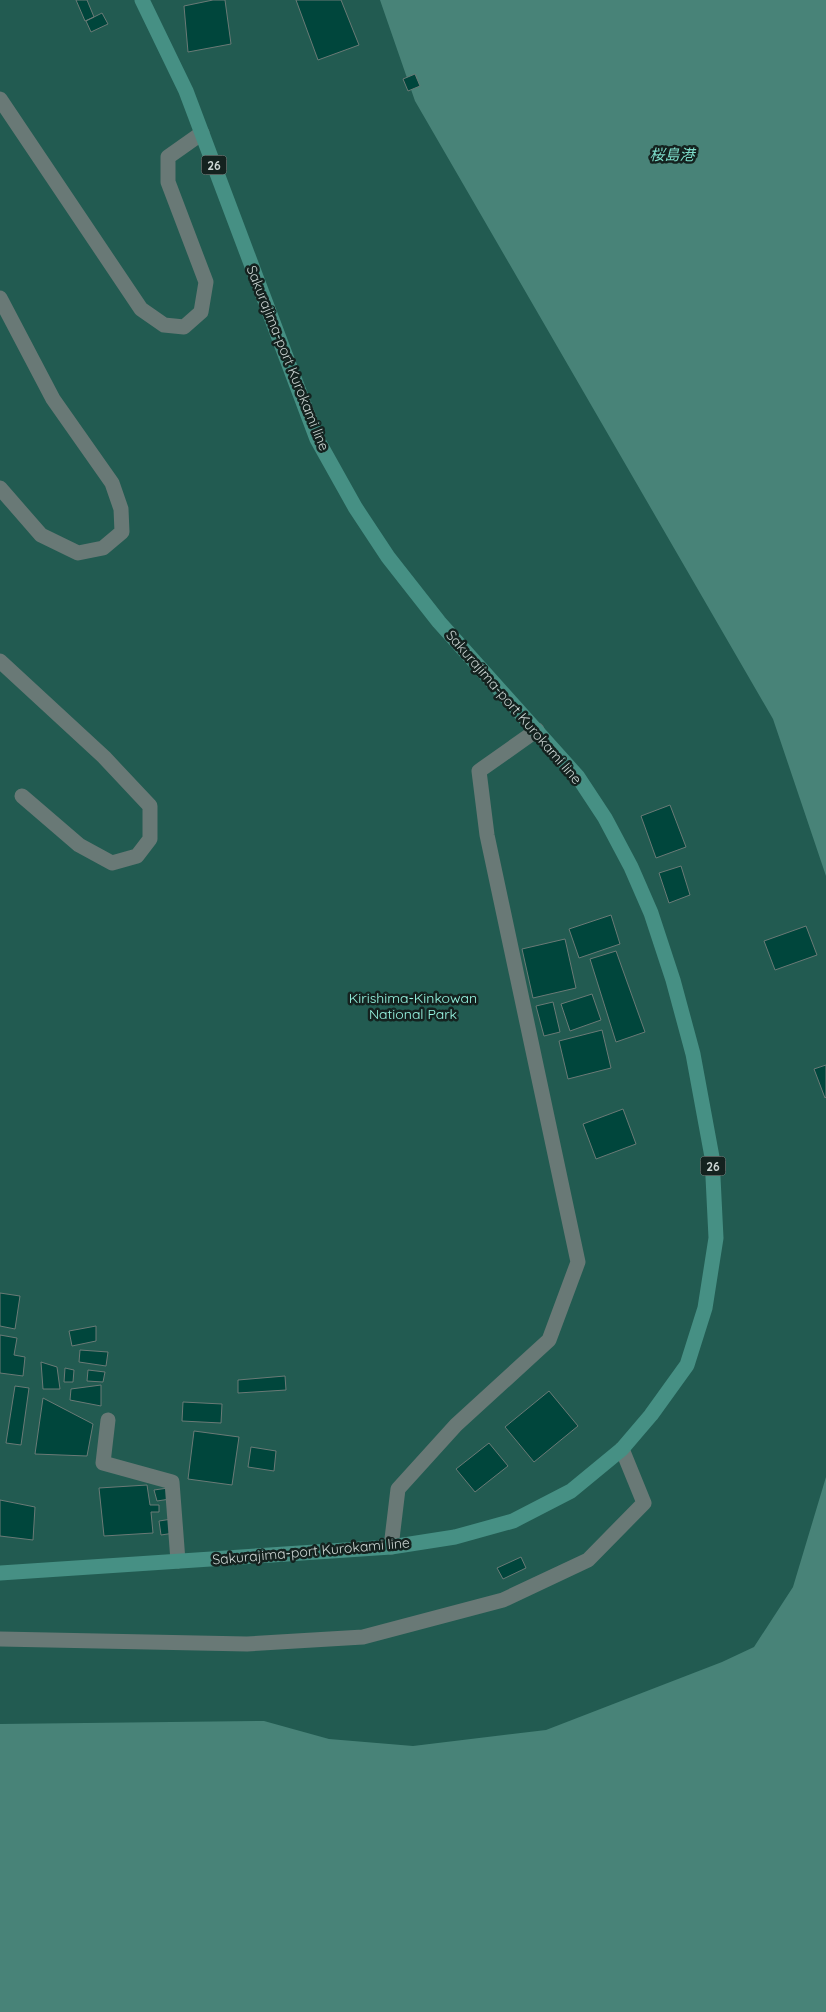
<svg xmlns="http://www.w3.org/2000/svg" width="826" height="2012" font-family="Quicksand,'Noto Sans JP',sans-serif">
<style>
.green{fill:#225b51}
.water{fill:#488378}
.building{fill:#00463c;stroke:#6a7a76}
.lines{fill:none;stroke-linecap:round;stroke-linejoin:round}
.lane{stroke:#697976;stroke-width:15}
.street{stroke:#697976;stroke-width:15}
.primary{stroke:#469084;stroke-width:15}
.labels{text-anchor:middle;dominant-baseline:central;stroke-width:5;stroke-linejoin:round;paint-order:stroke}
.shield{fill:#14221f;stroke:#959f9d;stroke-width:1}
.shield-label{font-size:12px;font-weight:bold;fill:#ccd5d3}
.street-label{font-size:14px;fill:#ccd5d3;stroke:#14221f}
.park-label{font-size:14px;fill:#9af9e5;stroke:#14221f}
.water-label{font-size:15px;font-style:italic;fill:#7ddcc9;stroke:#14221f}
</style>
<rect width="100%" height="100%" fill="#1e2c29"/>
<path class="green" d="M0 0H826V2012H0Z"/>
<path class="water" d="M380 0H826V876L773 719 415 101Z
M826 1477V2012H0V1724L264 1721 329 1739 413 1746 546 1730 722 1662 754 1647 793 1587Z"/>
<path class="building" d="M76 0H87L94 17 85 21Z
M213 0H225L231 44 188 52 184 6Z
M296 0H341L359 45 318 60Z
M102 13 108 24 91 32 86 21Z
M415 74 420 86 408 91 403 79Z
M670 805 686 847 656 858 641 816Z
M681 866 690 895 669 903 659 873Z
M611 915 620 944 579 958 569 929Z
M806 926 817 955 775 970 764 941Z
M565 939 576 988 533 998 522 949Z
M616 951 645 1032 616 1042 590 959Z
M592 994 601 1020 570 1031 561 1004Z
M553 1002 560 1032 544 1036 536 1006Z
M602 1030 611 1068 568 1079 559 1041Z
M826 1065V1097L825 1098 814 1069Z
M623 1109 636 1144 596 1159 583 1124Z
M0 1293 20 1296 15 1329 0 1326Z
M96 1326V1341L72 1346 69 1331Z
M0 1335 17 1338 14 1355 25 1357 23 1376 0 1373Z
M80 1350 108 1352 106 1366 79 1362Z
M41 1362 57 1367 60 1389H43Z
M65 1368 74 1370 73 1382H64Z
M88 1370 105 1372 103 1382 87 1381Z
M285 1376 286 1390 238 1393V1380Z
M101 1385V1406L70 1400 71 1389Z
M15 1386 29 1388 21 1445 6 1443Z
M549 1391 578 1426 534 1462 505 1427Z
M43 1398 93 1424 87 1456 35 1454Z
M183 1402 222 1404 221 1423 182 1421Z
M194 1431 239 1437 232 1485 188 1479Z
M489 1443 508 1466 475 1492 456 1469Z
M251 1447 276 1451 274 1471 248 1467Z
M147 1485 150 1505H159V1512H151L153 1533 104 1536 99 1488Z
M168 1488 170 1499 157 1501 154 1490Z
M0 1500 35 1507 33 1540 0 1536Z
M172 1519 174 1533 161 1535 159 1521Z
M521 1557 526 1568 503 1579 497 1568Z"/>
<g class="lines">
<path class="lane" d="M108 1420 103 1463 172 1482 178 1561"/>
<path class="street" d="M0 99 141 309 164 325 184 327 201 312 206 282 168 182V157L202 133
M0 298 53 399 112 483 121 509 122 532 103 548 78 553 41 535 0 488
M0 661 104 757 150 806V839L137 856 112 863 79 845 22 796
M391 1547 398 1489 456 1425 549 1340 578 1262 487 835 479 771 537 730
M0 1639 247 1644 363 1637 503 1600 588 1560 644 1503 622 1449"/>
<path class="primary" d="M0 1573 391 1547 455 1537 513 1521 571 1491 622 1449 651 1415 687 1365 705 1308 716 1238 712 1157 693 1054 673 980 651 913 631 867 605 818 578 777 439 622 388 557 355 507 317 439 186 91 142 0"/>
</g>
<g class="labels">
<g class="shield">
<rect x="201.5" y="155.5" width="25" height="19" rx="4"/>
<rect x="700.5" y="1156.5" width="25" height="19" rx="4"/>
</g>
<g class="shield-label">
<text x="214" y="165">26</text>
<text x="713" y="1166">26</text>
</g>
<g class="street-label">
<text transform="translate(288 358) rotate(68)">Sakurajima-port Kurokami line</text>
<text transform="translate(514 707) rotate(49)">Sakurajima-port Kurokami line</text>
<text transform="translate(311 1551) rotate(-5)">Sakurajima-port Kurokami line</text>
</g>
<g class="park-label">
<text x="413" y="998">Kirishima-Kinkowan<tspan x="413" dy="16">National Park</tspan></text>
</g>
<g class="water-label">
<text x="672" y="154">桜島港</text>
</g>
</g>
</svg>
